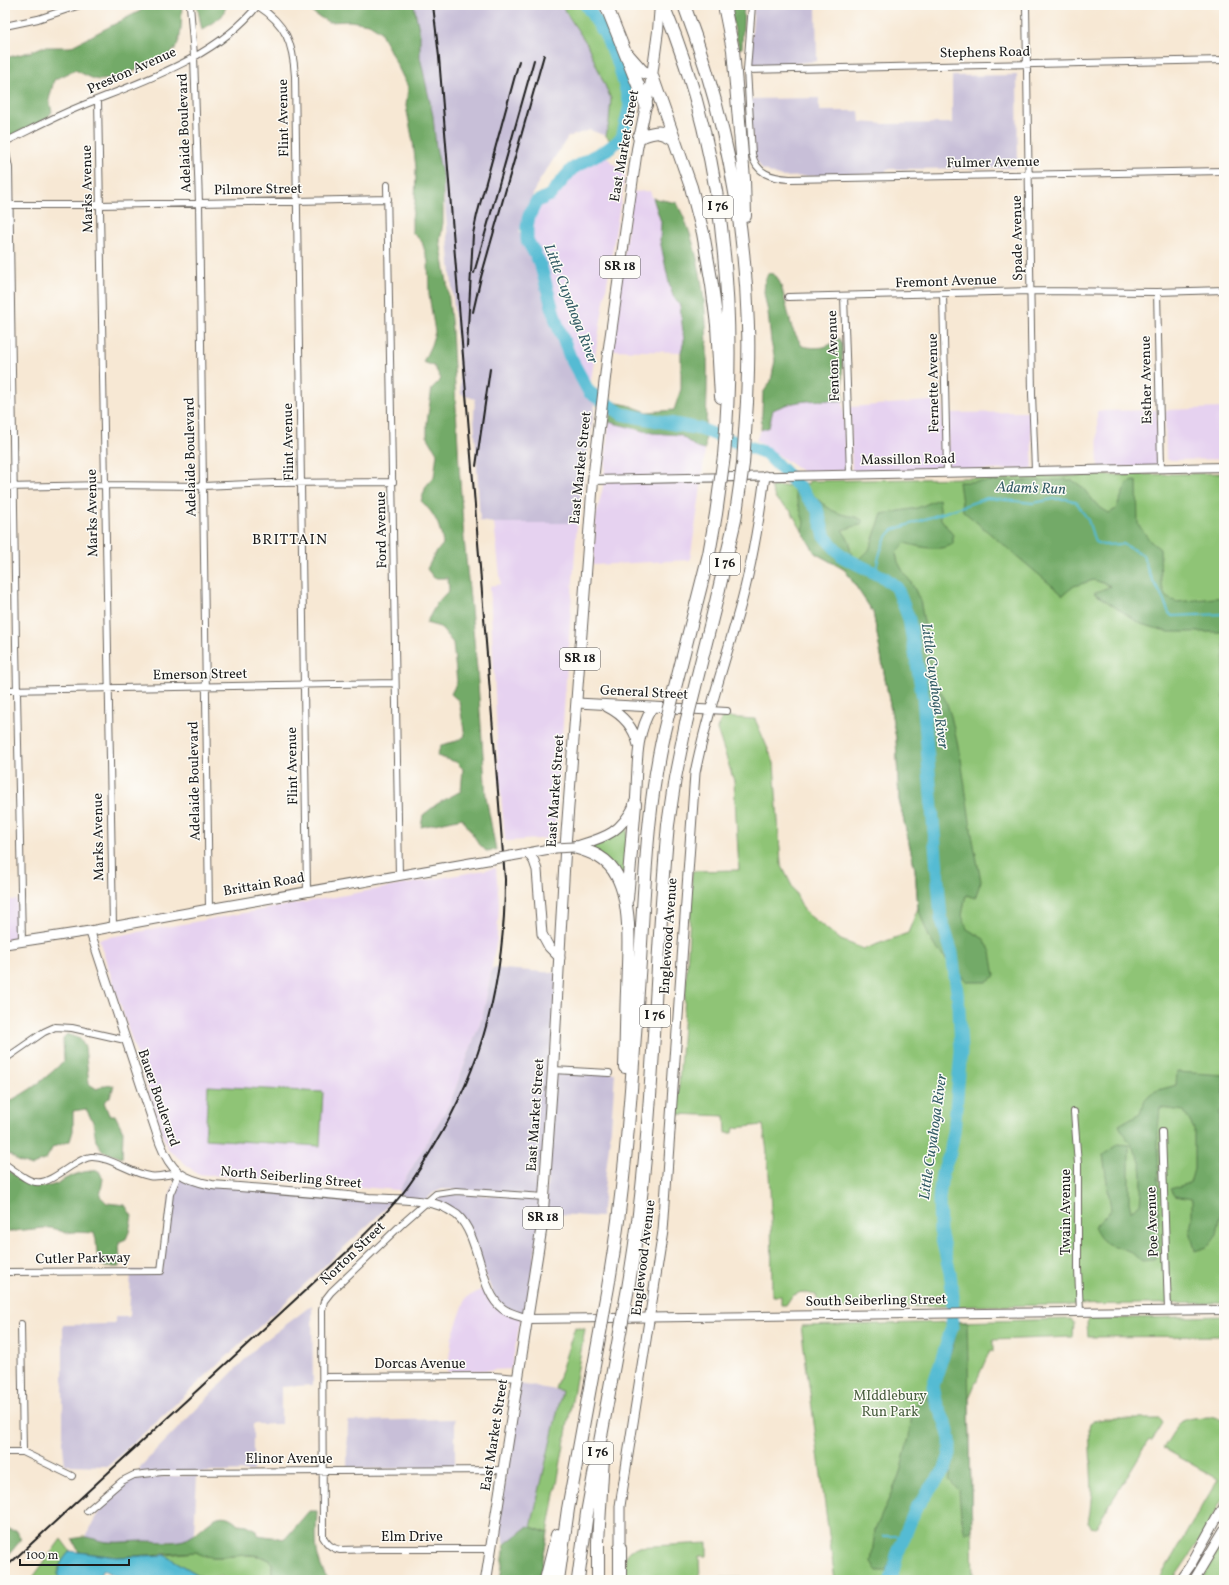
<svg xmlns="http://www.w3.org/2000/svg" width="1229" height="1585" font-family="Vollkorn,serif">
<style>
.built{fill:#e6d2f0}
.industrial{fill:#c8bfd8}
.green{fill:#8fc476;stroke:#567049}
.forest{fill:#73aa67;stroke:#486342}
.water{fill:#55bbd3;stroke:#386c78}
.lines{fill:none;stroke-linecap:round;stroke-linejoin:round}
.stream{stroke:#55bbd3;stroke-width:2}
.river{stroke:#55bbd3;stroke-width:13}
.minor-casing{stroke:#69635c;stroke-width:8}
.tertiary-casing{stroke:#69635c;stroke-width:10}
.secondary-casing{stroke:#69635c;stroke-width:11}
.primary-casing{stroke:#69635c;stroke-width:12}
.motorway-casing{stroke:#69635c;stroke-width:14}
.minor{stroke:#fff;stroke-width:6}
.tertiary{stroke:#fff;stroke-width:8}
.secondary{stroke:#fff;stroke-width:9}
.primary{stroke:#fff;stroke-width:10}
.motorway{stroke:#fff;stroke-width:12}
.rail{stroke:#1c1c1c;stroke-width:2}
.secondary-bridge-casing{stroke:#69635c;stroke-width:11;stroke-linecap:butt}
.motorway-bridge-casing{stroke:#69635c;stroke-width:14;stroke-linecap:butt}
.secondary-bridge{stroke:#fff;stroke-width:9}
.motorway-bridge{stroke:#fff;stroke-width:12}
.labels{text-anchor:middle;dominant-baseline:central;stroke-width:3;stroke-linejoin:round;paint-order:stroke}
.shield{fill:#fdfcf7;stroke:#605f5e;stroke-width:1}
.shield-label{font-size:13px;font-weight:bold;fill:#1c1c1c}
.street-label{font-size:14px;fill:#1c1c1c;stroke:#fdfcf7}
.park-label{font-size:14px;fill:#4a5f40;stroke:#fdfcf7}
.water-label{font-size:15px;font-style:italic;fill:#335c65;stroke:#fdfcf7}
.neighbourhood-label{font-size:15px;letter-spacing:1px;fill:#1c1c1c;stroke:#fdfcf7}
</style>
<rect width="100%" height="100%" fill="#fdfcf7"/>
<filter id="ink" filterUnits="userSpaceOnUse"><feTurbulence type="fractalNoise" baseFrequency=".025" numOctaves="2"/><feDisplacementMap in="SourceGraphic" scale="8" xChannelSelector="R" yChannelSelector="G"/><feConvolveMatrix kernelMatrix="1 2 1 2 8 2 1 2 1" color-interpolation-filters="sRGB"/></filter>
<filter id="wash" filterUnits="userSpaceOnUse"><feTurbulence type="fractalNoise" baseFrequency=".012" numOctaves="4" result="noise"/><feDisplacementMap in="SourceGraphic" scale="16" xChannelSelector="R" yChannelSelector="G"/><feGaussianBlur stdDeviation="0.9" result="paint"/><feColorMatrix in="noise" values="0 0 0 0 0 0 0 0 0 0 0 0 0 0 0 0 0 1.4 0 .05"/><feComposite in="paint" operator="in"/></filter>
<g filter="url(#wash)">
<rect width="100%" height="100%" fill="#f7e8d4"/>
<path class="built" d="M602 152 625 175 589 392 570 357 556 321 540 263 527 240V227L529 216 536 202 550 195 572 169Z
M650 191 661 222 660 240 669 283 673 296 680 306 684 341 681 352 612 350 632 192Z
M813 400 843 401 847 471 803 472 756 440 761 430 769 427 773 410 781 406 803 401Z
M942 400 945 471 852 472 850 407Z
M1224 408V459L1168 460 1166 458 1165 410Z
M1157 410 1159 467 1098 468 1097 411Z
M1030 412 1033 469 948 471V413Z
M609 422 625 425 639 431 680 435 697 448 705 450 700 494 690 560 593 565 596 516 603 487Z
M494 523H577L555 838 507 841 505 840 498 760 490 586 501 584Z
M496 868 499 903 497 939 483 1015 450 1103 399 1190 197 1174 167 1148 99 939Z
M5 900H17L18 923 16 935 12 939H5Z
M484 1288 521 1318 511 1369 447 1372 452 1337 466 1298Z"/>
<path class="industrial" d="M414 5H561L587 44 611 99 609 123 606 136 590 130 568 137 536 186 519 232 527 240 540 263 556 321 570 357 589 392 596 397 577 523H494L480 521 474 416 475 399 461 394 443 179 436 148 433 116 420 57V35Z
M754 5H816L817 61 749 68Z
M1017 75 1018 168 886 169V174L781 177 762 169 754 156 749 99 819 98V111H859L860 122 885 124 952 123V76Z
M492 968 557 973 542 1195 442 1189 433 1193 425 1201 401 1198 399 1190 450 1103 483 1015Z
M555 1073H615L611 1127 601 1217 545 1213Z
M179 1173 194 1181 392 1199 385 1209 260 1326 108 1466 65 1465 63 1447V1325L115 1324V1317H129L131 1270 161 1271 170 1194Z
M448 1193 543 1199 526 1316 503 1307 494 1296 464 1220 430 1201 437 1195Z
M312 1305 313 1385 281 1387V1424H253V1471L139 1474 140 1467 259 1345Z
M519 1384 562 1391 531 1527 528 1526 505 1544 498 1522Z
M455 1419V1468L347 1469 348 1421Z
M197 1475 194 1534 187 1540 179 1541H133L119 1543 106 1542 85 1537 108 1498 132 1478Z"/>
<path class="green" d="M561 5H586L605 34 619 65 629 108 622 138 614 145 606 136 609 123 611 99 587 44Z
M1224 473V1303L820 1308 816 1295 801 1292 792 1296 786 1305H781V1296H772C771 1239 773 1181 763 1125L734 1128 733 1133H726L725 1116 677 1114C682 1033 689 952 692 871L739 870 734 781 717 729 722 717 755 719 774 763 781 864 805 912 841 940 864 949 908 933 918 908 915 869 899 800 896 738 873 612 845 570 815 553 790 510 776 500 771 487 808 484 809 481Z
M628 820 625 880 587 846Z
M208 1086 323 1092 320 1146 205 1139Z
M1224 1316V1336L1088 1337 1087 1323 1089 1319Z
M1071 1319 1074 1323 1073 1337 993 1340V1352L990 1350 969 1398 973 1580H835L801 1326Z
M575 1327 585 1329 548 1533 531 1527 562 1391 555 1389Z
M1210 1417 1224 1420V1496L1200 1540 1173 1580H1157L1161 1576 1218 1479 1163 1448C1182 1421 1174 1418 1210 1417Z
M1104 1419H1160L1163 1423 1152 1441 1149 1440 1096 1527 1091 1528 1088 1523 1090 1511 1092 1490 1089 1427 1090 1423 1093 1421Z
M61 1539 70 1551C63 1559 56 1569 59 1580H31Z
M1224 1540V1580H1201Z
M707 1543V1556H699L700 1578H749V1580H623L626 1554 636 1547Z
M196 1552C202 1554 208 1557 214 1557 232 1558 257 1550 272 1562V1580H225L221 1576 207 1580 165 1555Z"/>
<path class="forest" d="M147 5H182C181 18 183 39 174 50 166 61 114 80 100 80 93 80 82 73 75 70L54 80 49 100 52 112 46 119 5 138V58L30 52 42 47H70L140 11Z
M197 5H227L222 16 202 30Z
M318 5H414L420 35V57L433 116 436 148 443 179V223L440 241 447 282 452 329 459 466 464 539 477 669 486 797 496 850 486 851 479 844 462 818 421 827 423 815 437 804 461 791 463 769 456 762 437 756 441 745 457 741 465 736 459 701 451 694 457 682 453 643 440 627 426 623 437 603 449 590 448 578H434L427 569 434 555 443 544C440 525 435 514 421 501L426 486 434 477 437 453 427 436V422L432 388 441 379 434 366 423 362 431 345 435 332 429 295 428 261 422 242 412 232V218L415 203 416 168 413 142 406 106 408 87 380 31 369 24 350 21 328 22 313 13Z
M729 5H744L742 48 739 49Z
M653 198 677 203C714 273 708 372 705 450L697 448 680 435 652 433 609 422 612 402 628 405 647 412 674 410 681 389V352L684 341 680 306 673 296 669 283 660 240 661 222Z
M768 273 773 274 777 277 781 285 792 328 802 346C816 349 828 349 839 338L842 344 843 401C818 400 796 399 773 410L769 427 761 430 763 393 771 381 775 360 771 342 768 312 764 293 765 280Z
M1072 480 1081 486 1098 506 1109 513 1116 509 1127 483 1134 481 1137 482 1138 524 1151 542 1160 549 1161 584 1166 597 1177 602 1224 597V632H1169L1141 624 1094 593 1111 586 1094 580 1074 586 1063 595 963 511 959 482Z
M806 488C815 497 829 511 841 514 850 517 857 515 864 522L861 525 855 526 842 530 850 542C849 552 852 554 858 561L869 550 882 514 917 508 939 499 941 519 953 535V544C940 552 919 547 905 543L896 553 898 562 904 573 911 582 920 600 935 683 946 701 951 716 961 759 972 835 981 881 975 898 966 895 962 915 967 929 984 939 991 952 995 976 986 982H967L935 947 929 937 918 908 915 869 899 800 896 738 873 612 845 570 815 553 802 531 804 522 794 491Z
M67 1034 80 1039 85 1047 89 1084 97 1089 103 1085 114 1086 110 1097 104 1102 109 1115H115L123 1131 122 1158 103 1151 96 1141 93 1122 86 1109 73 1111V1131L70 1141 53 1147 46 1159 31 1166 18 1161 6 1152 5 1154V1103C28 1093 46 1078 64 1061L63 1038Z
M1177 1072 1224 1075V1109L1220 1111 1217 1172 1222 1208 1217 1234 1207 1247 1195 1251 1190 1230 1192 1219V1199L1174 1196 1170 1189 1190 1183 1194 1169V1129L1184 1111 1160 1108 1158 1129 1159 1246 1154 1260 1141 1261C1137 1258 1133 1253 1129 1251 1111 1244 1103 1247 1094 1227L1111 1210 1103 1155 1118 1144 1129 1145V1202L1131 1211 1140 1204C1141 1193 1143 1177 1141 1166 1138 1151 1125 1139 1119 1125L1140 1113C1147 1089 1154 1092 1176 1085Z
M5 1168C18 1178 35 1191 53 1185 58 1184 62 1180 67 1178 78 1173 87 1170 99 1171L103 1179 100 1196 107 1203 125 1205 132 1216 129 1232 126 1239 119 1242 120 1267H103L97 1254 96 1240 94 1233 74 1232 66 1233 52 1228H43L5 1232Z
M959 1322H967L972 1531 965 1533 961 1517 959 1490 949 1480C952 1461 959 1444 952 1426 948 1415 938 1404 937 1392 937 1375 948 1361 953 1346 955 1338 956 1330 959 1322Z
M923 1392C937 1408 953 1444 944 1465 937 1481 923 1493 914 1508 902 1528 894 1549 886 1571H877L871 1563 875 1530 899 1476 909 1437 913 1406 918 1404 919 1394Z
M309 1511H317C316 1539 313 1555 328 1580H272V1562C251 1545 218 1566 196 1552L116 1557 79 1552 72 1539C76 1538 81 1537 85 1537 92 1537 100 1542 108 1542 121 1543 133 1541 145 1541 156 1541 167 1543 179 1541 202 1539 214 1500 238 1524L247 1525 257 1530 258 1535 285 1539Z
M528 1526 548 1533 539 1580H500L505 1544Z
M5 1529 17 1531 21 1540 5 1559Z"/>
<path class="water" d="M70 1551 116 1557 165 1555 207 1580H124L103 1570 97 1580H59C55 1569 63 1559 70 1551Z"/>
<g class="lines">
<path class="stream" d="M875 573C879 558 881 540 893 530L987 498 1033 503 1054 499H1068L1077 503 1088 520 1095 542 1103 545 1123 544 1143 555 1149 574 1162 596 1169 613 1172 616 1224 614
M884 1536H905"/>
<path class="river" d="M586 5 605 34 619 65 630 105 622 138 608 149 592 157 572 169 550 195 536 202 529 216 527 227V240L540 263 556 321 570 357 589 392 622 414 700 429 766 453 800 488 817 509 825 537 843 557 885 578 897 588 909 619 923 698 941 918 952 953 959 1007 961 1051 954 1132 950 1153 942 1174 939 1199 940 1231 950 1273 953 1297 952 1327 933 1386 937 1405 946 1424 950 1439V1454L945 1469 915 1510 897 1555 891 1580"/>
</g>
</g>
<g filter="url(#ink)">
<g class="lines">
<defs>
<path id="minor" d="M190 5 194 56 199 203 209 909
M752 5 747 70 752 154C756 174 772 178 790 179L1224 171
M1026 5 1032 394 1035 470
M258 6C286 24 293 43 295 76L307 892
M5 26 38 19 80 5
M747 70 1224 60
M98 100 113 926
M5 142C28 131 50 119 74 109 136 83 215 60 258 5
M5 147 9 168 16 644 22 941
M387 185 399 876
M9 205H100L388 199
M1157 292 1161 468
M943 294 947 472
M844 296 850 474
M788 297 1031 291 1157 292 1224 290
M5 487 105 485 203 486 275 483 393 482
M5 690 395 683
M709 710 727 711
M5 1059 44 1032 55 1027 72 1028 125 1040
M553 1070 609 1073
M1074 1112 1078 1164V1269L1080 1312
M1162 1132 1168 1310
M5 1164C37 1187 37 1189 71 1166 77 1163 83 1158 91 1157 109 1156 130 1173 149 1176 158 1178 170 1174 179 1173
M5 1272 161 1271 170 1194 179 1173
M21 1324 23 1452
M323 1377 494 1376 518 1378
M5 1452H23L72 1476
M87 1511 122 1481 134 1475 162 1472 503 1470
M491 1549H379L340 1550C331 1548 327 1544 323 1537L322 1310 324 1301 331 1292 403 1223 436 1194 456 1191 545 1197"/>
<path id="tertiary" d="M593 480 1224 467
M90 931 160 1143C171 1172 182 1179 212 1185 264 1189 317 1193 369 1198 390 1199 422 1199 441 1206 447 1208 452 1212 457 1215 481 1236 479 1292 503 1309 510 1314 520 1316 528 1319L1224 1310"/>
<path id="secondary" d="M577 703 709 710
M607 707C623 715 634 728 638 745
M574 847C605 837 619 835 635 804 638 772 634 736 652 708
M528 853 534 861 537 870 542 934 549 947 560 958
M511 856 555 848
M5 944 90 931 209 909 493 859
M620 1548V1506L663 1231 695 773C706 717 724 665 739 611 752 566 759 521 765 476
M1180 1580 1190 1566 1224 1505
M1194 1580 1224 1530"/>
<path id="primary" d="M486 1580 542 1225 553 1070 565 853 593 480 607 361 637 149 652 76 658 31 660 5"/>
<path id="motorway" d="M606 5 646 105
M663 5C723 147 737 304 724 456
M684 5C723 108 745 216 748 326 749 351 748 376 747 402
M724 5 733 50 744 179 745 216
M627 54 642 71 652 76 691 187 703 233 712 285 717 325 721 397
M639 137C655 132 660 129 674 139
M574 847C592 852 608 858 617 876 633 906 628 958 627 991 626 1016 626 1041 625 1067
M627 899 635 804
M604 1309C626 1194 632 1078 640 961 645 880 647 798 667 719
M624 1310C655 1150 653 987 668 825L675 778 686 723
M546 1580 557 1535
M558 1580 568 1509 601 1327
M578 1580 587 1513 621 1327
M598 1580V1542L603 1457
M620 1580V1548"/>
</defs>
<use href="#minor" class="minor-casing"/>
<use href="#tertiary" class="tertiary-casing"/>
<use href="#secondary" class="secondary-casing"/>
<use href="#primary" class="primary-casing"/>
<use href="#motorway" class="motorway-casing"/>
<use href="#minor" class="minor"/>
<use href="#tertiary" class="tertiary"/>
<use href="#secondary" class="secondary"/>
<use href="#primary" class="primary"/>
<use href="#motorway" class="motorway"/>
<path class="rail" d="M474 273 534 60
M473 312 481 277 544 55
M467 347 473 234 477 215 519 61
M476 466 490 369
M5 1568 350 1249C368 1231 386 1214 402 1194 413 1181 423 1164 432 1149 484 1065 505 977 505 879L439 57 433 5"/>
<defs>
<path id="secondary-bridge" d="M555 848 574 847
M493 859 511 856"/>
<path id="motorway-bridge" d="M667 719 709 554 716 514 724 456
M686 723 716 602 735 520 743 464 747 402
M601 1327 604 1309
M621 1327 624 1310"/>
</defs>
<use href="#secondary-bridge" class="secondary-bridge-casing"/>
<use href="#motorway-bridge" class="motorway-bridge-casing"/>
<use href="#secondary-bridge" class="secondary-bridge"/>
<use href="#motorway-bridge" class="motorway-bridge"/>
</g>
</g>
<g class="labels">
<g class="shield">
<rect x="703" y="196" width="30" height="22" rx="3"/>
<rect x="600" y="256" width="40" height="22" rx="3"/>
<rect x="710" y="553" width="30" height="22" rx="3"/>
<rect x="560" y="648" width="40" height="22" rx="3"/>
<rect x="640" y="1005" width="30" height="22" rx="3"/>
<rect x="523" y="1207" width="40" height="22" rx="3"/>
<rect x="583" y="1442" width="30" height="22" rx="3"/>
</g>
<g class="shield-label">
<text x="718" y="207">I 76</text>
<text x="620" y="267">SR 18</text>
<text x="725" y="564">I 76</text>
<text x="580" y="659">SR 18</text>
<text x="655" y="1016">I 76</text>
<text x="543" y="1218">SR 18</text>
<text x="598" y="1453">I 76</text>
</g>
<g class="street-label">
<text transform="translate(985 53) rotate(-1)">Stephens Road</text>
<text transform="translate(132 71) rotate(-24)">Preston Avenue</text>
<text transform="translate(284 118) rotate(-91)">Flint Avenue</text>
<text transform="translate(185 133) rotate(-92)">Adelaide Boulevard</text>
<text transform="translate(625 146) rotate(-80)">East Market Street</text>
<text transform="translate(993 163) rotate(-1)">Fulmer Avenue</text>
<text transform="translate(88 189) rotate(-91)">Marks Avenue</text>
<text transform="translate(258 190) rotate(-1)">Pilmore Street</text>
<text transform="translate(1018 238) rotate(-91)">Spade Avenue</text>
<text transform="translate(946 282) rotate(-2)">Fremont Avenue</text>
<text transform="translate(834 356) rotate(-92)">Fenton Avenue</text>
<text transform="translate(1147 380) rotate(-91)">Esther Avenue</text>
<text transform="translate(934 383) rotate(-91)">Fernette Avenue</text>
<text transform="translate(289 442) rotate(-91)">Flint Avenue</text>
<text transform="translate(191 457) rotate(-91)">Adelaide Boulevard</text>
<text transform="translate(908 460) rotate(-1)">Massillon Road</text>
<text transform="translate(581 468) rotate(-84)">East Market Street</text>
<text transform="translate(93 513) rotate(-91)">Marks Avenue</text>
<text transform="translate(382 530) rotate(-91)">Ford Avenue</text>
<text transform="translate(200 675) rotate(-1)">Emerson Street</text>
<text transform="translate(644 693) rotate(3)">General Street</text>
<text transform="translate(293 766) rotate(-91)">Flint Avenue</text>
<text transform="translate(195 781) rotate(-91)">Adelaide Boulevard</text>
<text transform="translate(556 791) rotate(-86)">East Market Street</text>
<text transform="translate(99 837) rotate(-91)">Marks Avenue</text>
<text transform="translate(264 885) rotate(-10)">Brittain Road</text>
<text transform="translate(669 936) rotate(-86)">Englewood Avenue</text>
<text transform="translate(158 1098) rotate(71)">Bauer Boulevard</text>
<text transform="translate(536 1115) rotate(-86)">East Market Street</text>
<text transform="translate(291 1178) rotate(5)">North Seiberling Street</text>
<text transform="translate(1066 1212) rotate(-90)">Twain Avenue</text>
<text transform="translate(1153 1222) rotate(-92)">Poe Avenue</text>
<text transform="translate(353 1254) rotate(-44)">Norton Street</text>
<text transform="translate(644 1258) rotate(-83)">Englewood Avenue</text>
<text transform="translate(83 1259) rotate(-1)">Cutler Parkway</text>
<text transform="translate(876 1301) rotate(-1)">South Seiberling Street</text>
<text x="420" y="1364">Dorcas Avenue</text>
<text transform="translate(495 1435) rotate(-81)">East Market Street</text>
<text x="289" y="1459">Elinor Avenue</text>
<text x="412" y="1537">Elm Drive</text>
</g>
<g class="park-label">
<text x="890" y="1396">MIddlebury<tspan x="890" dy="16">Run Park</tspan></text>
</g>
<g class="water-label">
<text transform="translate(570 304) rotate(69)">Little Cuyahoga River</text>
<text transform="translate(1031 489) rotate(2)">Adam's Run</text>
<text transform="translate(934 686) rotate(82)">Little Cuyahoga River</text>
<text transform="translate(934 1137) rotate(-82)">Little Cuyahoga River</text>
</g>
<g class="neighbourhood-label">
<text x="290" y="540">BRITTAIN</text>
</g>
</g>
<rect width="1229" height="1585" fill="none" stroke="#fdfcf7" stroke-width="20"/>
<path d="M20 1559v6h109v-6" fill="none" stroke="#1c1c1c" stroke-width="2"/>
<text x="26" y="1559" font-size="12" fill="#1c1c1c" stroke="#fdfcf7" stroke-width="3" paint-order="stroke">100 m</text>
</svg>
